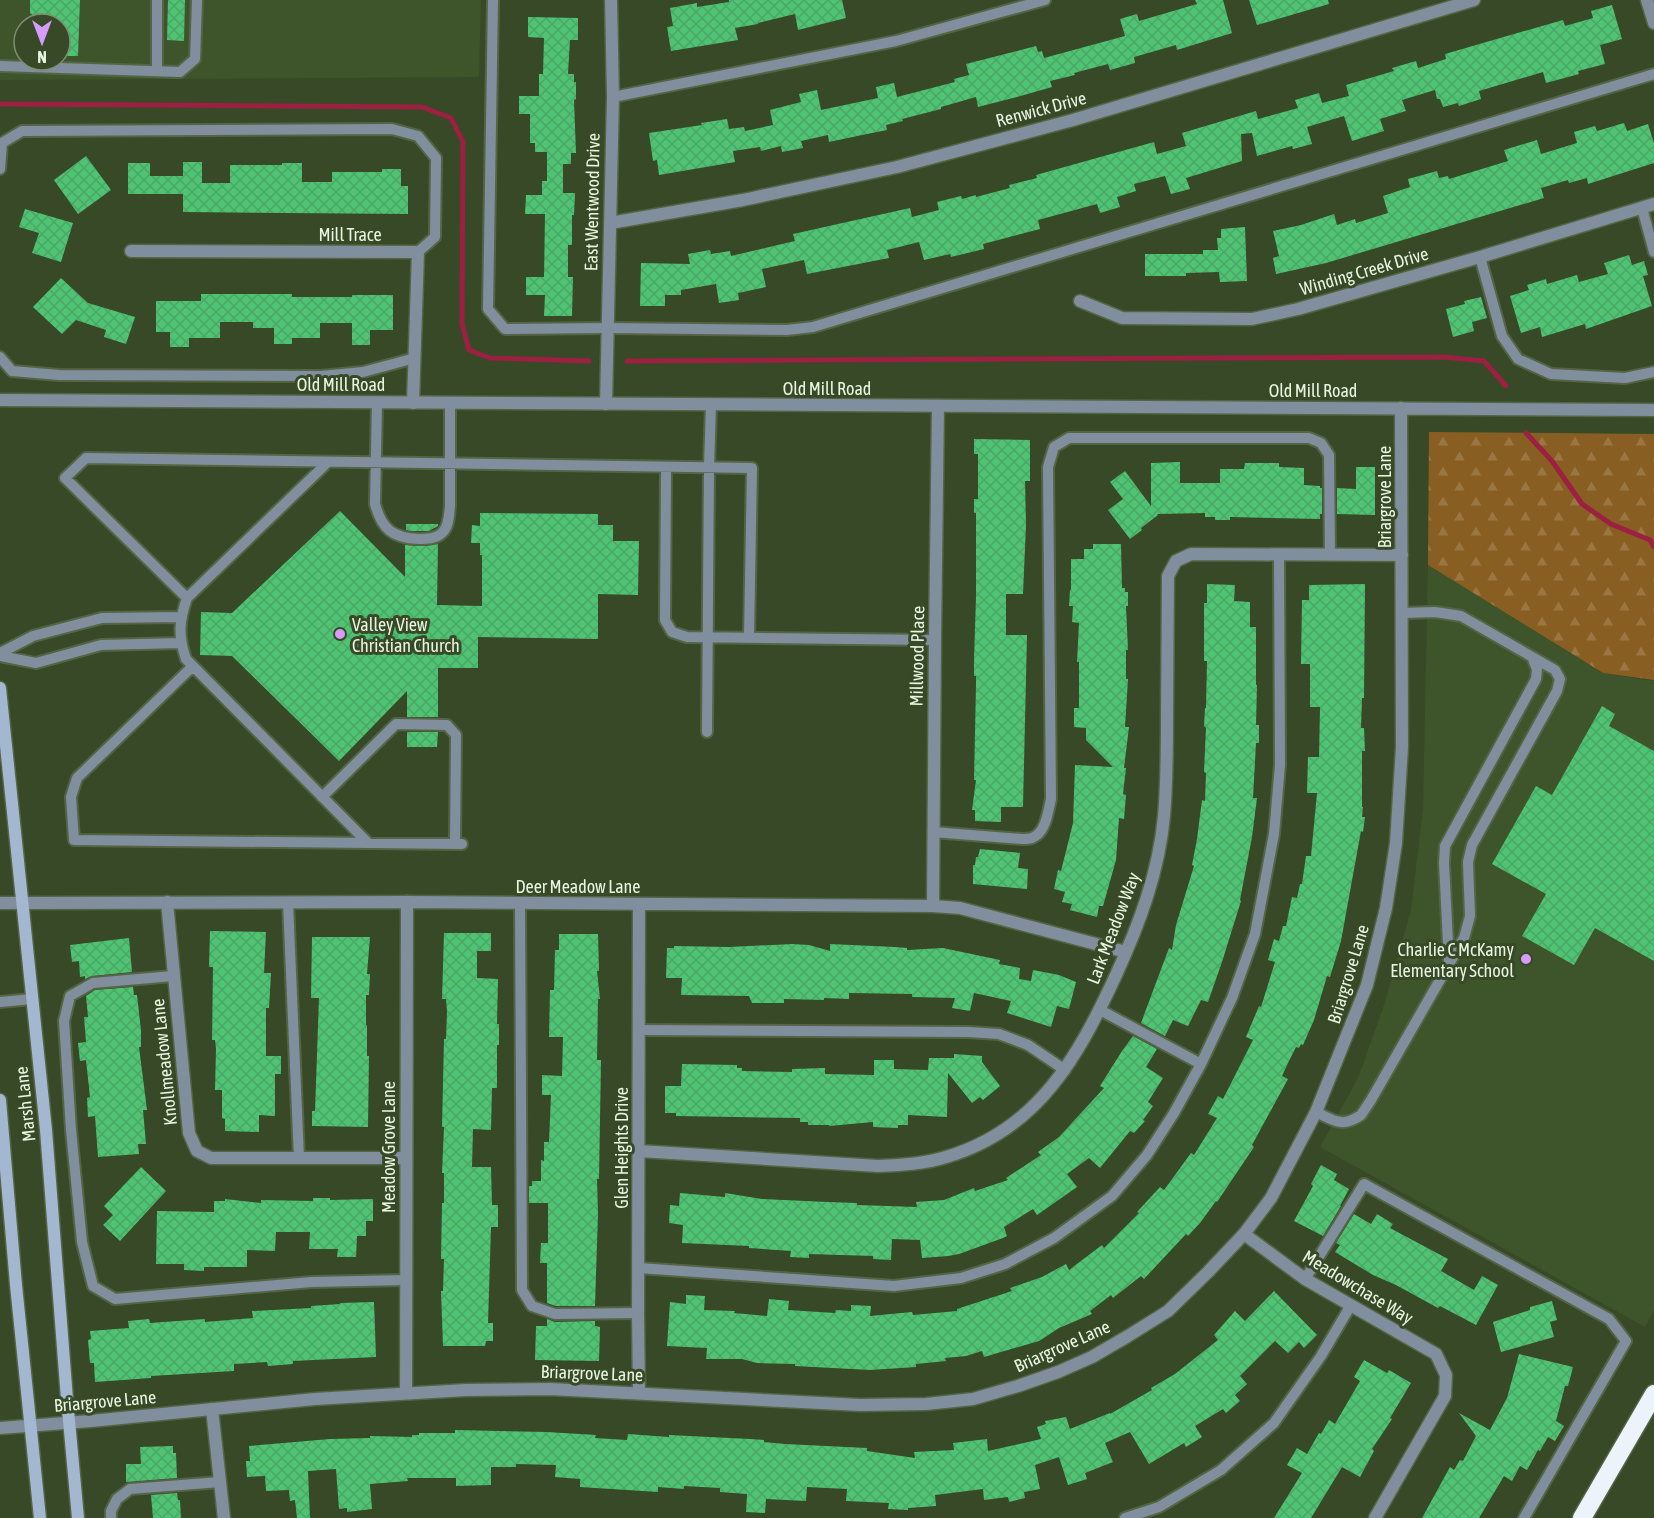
<svg xmlns="http://www.w3.org/2000/svg" width="1654" height="1518" font-family="'Asap Condensed',sans-serif">
<style>
.built{fill:#3e542a;fill-rule:evenodd}
.forest{fill:url(#forest-firs)}
.lines{fill:none;stroke-linecap:round;stroke-linejoin:round}
.stream{stroke:#9b2041;stroke-width:5}
.building{fill:url(#building-cross-hatch)}
.service-casing{stroke:#536544;stroke-width:14}
.minor-casing{stroke:#536544;stroke-width:15}
.tertiary-casing{stroke:#536544;stroke-width:15}
.secondary-casing{stroke:#536544;stroke-width:15}
.motorway-casing{stroke:#536544;stroke-width:21}
.service{stroke:#818e9d;stroke-width:10}
.minor{stroke:#818e9d;stroke-width:12}
.tertiary{stroke:#818e9d;stroke-width:12}
.secondary{stroke:#a3b8d0;stroke-width:12}
.motorway{stroke:#ecf3fa;stroke-width:18}
.poi-dot{fill:#d59cfb;stroke:#374926;stroke-width:2}
.labels{text-anchor:middle;dominant-baseline:central;stroke-width:6;stroke-linejoin:round;paint-order:stroke}
.street-label{font-size:18px;fill:#e9f5e0;stroke:#374926}
.poi-label{font-size:18px;fill:#e9f5e0;stroke:#374926;text-anchor:start}
</style>
<defs>
<pattern id="forest-firs" width="22" height="20" patternUnits="userSpaceOnUse" patternTransform="scale(1.5)"><rect width="22" height="20" fill="#895e22"/><path d="M5 1l3.5 6h-7zM16 11l3.5 6h-7z" fill="#9a7642"/></pattern>
<pattern id="building-cross-hatch" width="8" height="8" patternUnits="userSpaceOnUse" patternTransform="scale(1.5)"><rect width="8" height="8" fill="#4ec473"/><path d="M0 0l8 8M0 8l8-8" fill="none" stroke="#4ca667"/></pattern>
</defs>
<rect width="100%" height="100%" fill="#374926"/>
<path class="built" d="M0 0H481L479 77 0 80ZM24 24H60V60H24Z
M1428 565 1602 673 1654 681V1310L1645 1327 1320 1147 1358 1078 1383 1008 1411 910 1423 808Z"/>
<path class="forest" d="M1429 432 1654 434V680L1603 673 1428 565Z"/>
<g class="lines">
<path class="stream" d="M0 104 422 107 451 118 463 142 462 324 469 350 490 358 589 361
M627 361 1444 357 1484 361 1506 386
M1526 433 1552 461 1582 504 1611 524 1650 540 1654 547"/>
</g>
<path class="building" d="M30 0H80L78 56H60V24H35V17L30 13Z
M168 0H185L184 41 167 40Z
M729 0H842L846 18 798 30 795 14 758 23V24L735 28 738 40 671 51 667 27 673 26 670 8 697 3V7L729 2Z
M1195 0H1223L1232 33 1177 50 1176 45 1134 57 1135 63 1110 70 1108 64 1074 73 1075 75 1050 81 1052 87 1017 97 978 107 976 97 941 107V109L902 119 903 121 886 125 887 130 862 135 829 142 828 135 801 141 803 148 782 152 781 146 761 151 760 147 733 151 735 162 659 175 657 160 653 161 649 133 702 125 701 123 727 119 729 129 744 127 745 131 773 125 770 110 801 102 799 94 817 90 821 110 878 98 876 87 894 83 897 97 955 82 954 79 969 75 966 64 1036 46 1038 52 1042 51 1044 58 1125 36 1120 19 1137 14 1139 21 1197 4Z
M1249 0H1328L1329 4 1257 25Z
M1612 5 1622 39 1600 45 1605 64 1578 71 1579 74 1546 83 1543 72 1479 91 1481 99 1459 106 1458 103 1443 107 1440 99H1437L1435 90 1402 100 1406 111 1380 119 1384 131 1352 141 1344 116 1307 127 1312 144 1293 149 1292 146 1257 156 1252 133 1241 134 1242 161 1186 178 1190 189 1171 194 1165 176 1134 184 1136 191 1117 197 1120 207 1100 213 1097 204 1038 220 1040 229 983 244 984 249 951 257 950 254 924 260 919 242 887 250 889 258 807 274 804 260 762 269 766 287 738 293 739 300 719 303 716 284 681 290V295H665V306H640L641 263 690 264 688 254 710 250 711 254 730 251 731 256 795 241 793 234 910 208 912 217 939 210 937 202 961 196 962 199 976 195V197L1010 188 1009 185 1037 178 1036 175 1154 142 1157 154 1186 146 1182 133 1256 111 1258 119 1298 108 1295 100 1319 93 1322 103 1349 96 1346 85 1394 71 1392 68 1416 61 1418 68 1446 59 1445 54 1514 34 1563 20 1565 26 1593 18 1591 11Z
M528 17 578 18V40H570L568 74H574V82H576V99L574 100 576 153H571V164H563V193H575L574 215H572V245H568V277H573L572 316H544L545 295H526V277H544L545 214H525L526 195H542V181H547V152H535V143H530V114H519V96H539V74H543L544 38 528 37Z
M1624 123 1627 131 1648 124 1654 143V163L1588 184 1587 178 1569 183 1568 180 1541 188 1544 198 1326 263 1276 274 1273 258 1279 256 1273 231 1301 225 1334 214 1337 225 1355 219 1356 223 1388 213 1383 196 1410 187 1408 179 1437 171 1439 178 1448 176 1449 179 1508 161 1504 150 1537 140 1541 154 1577 143 1574 132 1595 126 1597 131Z
M86 156 111 190 78 214 54 180Z
M183 162H202V183H230V165H282V163H302V182H332V172H382V169H401V186H408V214L183 212V194H128V163H150V176H183Z
M25 209 73 223 61 262 32 253 39 233 19 227Z
M1245 227 1247 281 1220 282 1219 272 1186 273V276H1145V254H1203V250H1218L1217 238H1221V229Z
M1629 255 1632 265 1644 261 1648 275 1643 276 1652 306 1586 329 1585 324 1542 337 1540 327 1521 333 1510 296 1529 290 1527 285 1546 279 1547 284 1577 275 1579 282 1608 274 1604 263Z
M61 278 88 303 135 317 126 344 104 337 106 330 76 320 62 334 33 307Z
M201 294H292V297H352V295H393V330H370V345H352V323H320V338H292V344H274V328H253V322H220V338H189V347H170V332H156V301H201Z
M1481 297 1487 318 1472 322 1474 331 1453 337 1446 309 1465 304 1464 301Z
M974 439 1030 440V481H1025L1026 525 1023 594H1006V635H1027L1023 807H1001V822L975 821V810H972L976 780H974L976 684V676H974V660L976 597V513H974V499H978V454H974Z
M1180 462V483H1220V469H1244L1245 463H1279V467L1304 468V485L1320 486V488H1322V514H1320V519L1230 517V520H1215V517H1205V513L1157 514 1158 515 1141 528 1142 530 1130 539 1108 510 1123 499 1110 482 1125 471 1151 506V463Z
M1356 467H1375V515L1337 514V488L1356 489Z
M340 511 405 577V545L422 546 438 544 437 605 482 606V555H480V543H471L472 525 480 526V513L598 514V525H613V541H639L638 595 598 594V639L478 637V668H438V717H407V691L339 761 232 656 200 655 201 612 232 613Z
M406 524H438V526L429 531H411L406 530Z
M1093 544H1121L1122 588H1125V592H1128V606H1126L1128 650H1126V679H1128L1125 727H1129L1124 768H1126L1123 794 1126 795 1124 819 1119 818 1116 860 1103 906H1099L1097 917 1070 910 1072 904 1062 902 1065 892 1054 889 1058 870 1061 871 1073 823 1075 765 1113 767 1086 740V728L1074 727V708H1079V662H1077L1079 623 1072 622 1073 606H1069L1070 590H1071V559H1084V549H1093Z
M1207 584 1235 585 1234 601 1250 602V627H1256V685H1257L1256 725H1259V743H1256L1253 798H1257L1252 837 1240 900 1241 901 1222 962 1208 1002 1201 1000 1188 1026 1173 1020 1165 1036 1141 1023 1169 948 1172 950 1176 925 1194 866 1192 865 1197 839 1202 800 1205 801 1206 773 1204 772 1206 728 1204 726 1205 708H1206L1207 661H1204V603H1207Z
M1365 584 1364 698H1362L1361 728H1364L1365 751H1362V807H1363L1362 817H1365L1363 832 1361 831 1341 941 1330 977 1327 976 1314 1020 1303 1045 1301 1044 1299 1048 1296 1047 1288 1063 1282 1076 1288 1079 1252 1145 1254 1147 1217 1202 1216 1201 1200 1223 1188 1236 1186 1234 1144 1279 1141 1276 1113 1298 1111 1295 1090 1311 1092 1314 1059 1328 1039 1341 984 1357 982 1351 966 1356 945 1358 946 1361 916 1364V1367L870 1370 795 1366V1364L757 1363 742 1359H706L707 1348 667 1346 670 1302 686 1304V1295L705 1296 704 1310 735 1311 734 1313 767 1316 769 1299 789 1301 788 1310 835 1313 836 1310 851 1311V1305L871 1306 870 1316 912 1312 913 1315 957 1311V1309L1012 1291 1010 1288 1042 1277 1066 1264 1069 1270 1102 1245 1104 1248 1139 1213 1137 1212 1160 1187 1164 1190 1191 1153 1194 1155 1217 1118 1208 1114 1218 1096 1223 1099 1253 1040 1246 1037 1259 1006 1261 1007 1275 962 1268 960 1274 939 1279 941 1283 926H1286L1292 897 1297 898 1300 884H1302L1306 856H1311L1317 793H1307L1308 757H1319L1320 707H1310V664H1301L1302 600H1309V585Z
M1602 706 1615 714 1609 726 1654 751V961L1595 928 1574 965 1522 936 1546 894 1492 864 1536 786 1552 795Z
M407 732H438L437 747H407Z
M980 849 1020 853 1018 868 1028 869 1027 889 973 884V865H975L976 857H978Z
M210 931 266 932 264 973H271L269 1008H266V1056H281V1074H275V1116L259 1115V1132L225 1131V1119L222 1118V1090H215L216 1049 215 1040H212L213 967H209Z
M444 933H491V951H477V978L498 979 497 1024H499V1045H497V1088H492L491 1130 473 1129 472 1167H491L492 1205H498V1227H491L488 1323H493V1341H486L485 1346H443L441 1291H443L444 1259H441L442 1203H444V1173H442L444 1127H442L444 1039H446L447 1011 446 999H442Z
M559 934H598L599 971H597L600 999H598L597 1060H601L599 1179H597L598 1214 595 1306H556L547 1303V1263H540L541 1243H548V1203H529V1186H532V1181H541V1160L544 1161V1142H549L551 1095H542V1075L562 1076 563 1037H549L550 990H554L555 950H559Z
M312 937H370L367 974H370L369 995H366V1025H367V1056H369L368 1127 312 1126V1111H315L319 998H311Z
M129 938 132 972 92 976 85 979V976L80 977 79 961 72 962 70 945Z
M792 944 809 945 830 951V944L895 947 907 948V950L943 948 1000 960 999 964 1020 968 1019 979 1031 981 1033 970 1059 975 1076 982 1069 1009 1057 1006 1051 1027 1007 1013 1011 1001 974 993 970 1011 952 1008 955 998 912 997V994L849 993V999L824 998V1000L784 999V1003H752L749 996 681 995 682 978H666L667 948H674V946L729 947Z
M133 987 134 995H137L141 1030V1047H139L147 1110H143L146 1144H138L139 1154 98 1157 95 1116 88 1117 87 1098 90 1097 86 1060 80 1061 78 1043 86 1042 84 1017H88L86 996 95 990Z
M1133 1036 1157 1049 1146 1067 1163 1078 1148 1102 1153 1106 1143 1120 1145 1121 1134 1133 1130 1131 1100 1168 1089 1158 1067 1174 1077 1187 1037 1215 1033 1209 1004 1227 1007 1236 1003 1238 959 1254 948 1256 922 1258 920 1240 892 1239 891 1260 873 1259V1256L809 1254V1258L790 1257 791 1251 749 1248V1246L682 1243 683 1225 669 1223 670 1205 679 1206 680 1193 725 1197V1193L762 1199 828 1202 857 1203V1205L917 1207 916 1202 944 1200 974 1188 975 1191 1008 1180 1006 1178 1041 1155 1038 1152 1059 1137 1104 1088 1100 1086 1122 1051Z
M954 1054 982 1056V1062L1000 1086 983 1100 980 1097 972 1103 948 1073 947 1117 908 1115V1125H898V1128L873 1127V1122L829 1126V1125H808V1122H800V1118L676 1116V1113H665V1086H681L682 1064 737 1065V1068H742V1071L792 1072V1069L825 1068V1074L874 1075V1060H894V1069L928 1070 929 1058H954Z
M1321 1165 1337 1174 1334 1180 1349 1189 1340 1206H1341L1323 1236 1294 1221 1313 1186 1311 1184Z
M141 1167 166 1191 120 1241 103 1225 113 1215 104 1206Z
M313 1198H330V1200L373 1199V1221H366V1236H357L356 1257H337L338 1249H309L310 1232H276L275 1251 247 1250V1267H204V1271L184 1270V1264H156L157 1211 214 1212V1201H225V1199L261 1203V1200L313 1201Z
M1354 1214 1371 1224 1377 1214 1393 1224 1390 1228 1448 1259 1441 1271 1474 1290 1482 1276 1498 1285 1476 1325 1440 1306 1438 1308 1396 1285 1373 1275 1335 1252 1340 1245 1336 1243Z
M1274 1291 1317 1335 1304 1348 1299 1342 1288 1353 1275 1341 1240 1376 1247 1384 1235 1395 1240 1401 1226 1413 1223 1409 1195 1426 1202 1437 1186 1447 1184 1443 1149 1464 1130 1432 1105 1443 1113 1462 1085 1473 1087 1479 1068 1485 1059 1457 1035 1465 1040 1489 1024 1492 1025 1498 1009 1502 1008 1497 984 1500 983 1489 935 1495 936 1506 908 1508V1510L888 1509 889 1503 846 1501 847 1489 807 1487 806 1501 766 1499 765 1513 746 1512 747 1494 720 1492V1488L684 1486V1489L658 1487V1492L580 1487V1479L555 1477 556 1465 516 1464V1467H491V1485L456 1486V1478H407L408 1481 370 1484 372 1509 347 1512V1508L339 1509 336 1469 308 1471 310 1518H297L295 1500 290 1501 289 1490 266 1491 265 1476 247 1477 246 1461H250L249 1446 330 1439 370 1438V1436L412 1437V1435H419V1433H455V1430L547 1432 596 1435 595 1438 627 1440 628 1434 669 1437V1435L750 1439 764 1440V1442L785 1444 867 1448V1451L915 1458 914 1452 954 1450 953 1443 987 1439 988 1451 1041 1439 1037 1427 1046 1424 1045 1421 1066 1417 1070 1429 1110 1413V1414L1152 1390 1151 1388 1175 1374 1218 1340 1214 1335 1235 1311 1245 1321Z
M1552 1301 1557 1320 1550 1322 1554 1337 1501 1352 1493 1322 1530 1310V1307Z
M374 1302 376 1357 293 1361V1364L268 1366 267 1362 234 1364V1371L151 1376V1378L95 1382 94 1363H90L88 1340 91 1339 90 1331 129 1328 128 1321 149 1319 150 1323 205 1319V1322L253 1318 252 1311 311 1308V1306L340 1304V1303Z
M547 1319 555 1322 595 1321V1326L600 1327 599 1361 535 1360 536 1326H547Z
M1519 1354 1573 1367 1568 1386H1565L1556 1421 1564 1426 1555 1441 1548 1437 1540 1451 1538 1450 1527 1470 1520 1466 1512 1481 1504 1476 1479 1518H1422L1450 1467 1454 1470 1460 1460 1463 1461 1476 1436 1459 1413 1490 1430 1507 1398Z
M1364 1360 1387 1373 1389 1370 1411 1383 1390 1418 1392 1419 1372 1449 1374 1451 1360 1477 1342 1467 1311 1518H1274L1302 1473 1287 1465 1297 1448 1307 1454 1319 1433 1321 1434 1329 1420 1335 1424 1360 1381 1354 1377Z
M173 1446V1453H176L177 1478 126 1482V1464H141L140 1447Z
M177 1493 178 1500H180L181 1518H153L151 1495Z"/>
<g class="lines">
<defs>
<path id="service" d="M493 0 488 309 505 329 607 328 787 330 813 327 1654 74
M0 66 180 72 195 59 197 0
M157 71V0
M613 97 896 41 1045 0
M0 169 2 143 22 131 392 129 418 136 436 158 435 237 418 252
M1642 208 1654 252
M1480 257 1502 336 1518 359 1551 374 1625 378 1654 372
M0 357 12 371 59 375 321 376 363 372 415 358
M377 402 375 504C382 529 392 538 419 539 426 539 436 539 442 533 449 527 449 515 450 506V403
M327 463 187 598C179 621 178 636 186 659L368 843
M666 467 665 620 672 632 687 637 935 640
M187 598 65 478 86 458 752 468 749 637
M0 653 33 636 102 618 180 617
M0 656 36 663 101 645 180 643
M193 666 77 778 71 797 74 840 462 844
M707 732 709 467 711 405
M322 797 396 724 447 725 456 735 455 844
M933 832 1022 839C1025 839 1029 839 1032 838 1046 833 1048 811 1051 799L1048 467 1054 447 1069 438H1309L1321 443 1329 455 1330 555
M288 903 299 1158
M520 904 522 1290 532 1306 555 1314 638 1313
M1449 963 1444 863 1445 846 1536 679 1537 669 1532 657
M173 976 93 983 70 996 64 1021 71 1130 82 1242 93 1286 115 1299 312 1282 406 1280
M0 1002 32 999
M1100 1010 1201 1064
M639 1030 968 1032 999 1034 1028 1045 1065 1070
M1316 1112C1335 1121 1342 1128 1361 1115L1371 1100 1464 938 1470 916 1468 862 1472 845 1557 691 1560 679 1555 670 1461 616 1435 612 1402 613
M639 1268 894 1286 961 1278 1005 1264 1054 1238 1112 1196 1147 1155 1174 1113 1201 1064 1232 998 1255 934 1274 834 1280 765 1279 555
M1305 1279 1364 1184 1609 1319 1626 1341 1524 1518
M111 1518V1511L117 1499 130 1489 220 1482
M1125 1518 1159 1507 1221 1470 1274 1423 1321 1356 1351 1305"/>
<path id="minor" d="M1647 0 1654 23
M610 223 743 200 897 167 1073 120 1474 0
M131 251 418 252 413 403
M1080 301 1122 318 1252 319 1298 309 1480 257 1654 204
M606 404 613 97 611 0
M167 902 189 1133 197 1151 211 1158H405
M23 903 407 902 933 906 960 908 1126 952
M639 904 638 1313 639 1393
M933 906 935 640 938 406
M639 1151 878 1166C901 1165 924 1164 946 1157 1038 1130 1078 1057 1116 975 1139 925 1159 872 1164 816 1167 783 1167 749 1167 716 1167 669 1168 622 1168 576L1176 561 1191 554 1402 555
M1244 1234 1305 1279 1436 1354 1446 1375 1445 1396 1375 1518
M406 1393 407 902
M212 1409 224 1518"/>
<path id="tertiary" d="M0 400 1654 410
M0 903H23
M0 1428 91 1421 315 1399 466 1390 550 1389 860 1405 926 1404 973 1399 1018 1386 1058 1372 1092 1357 1128 1336 1168 1311 1208 1272 1244 1234 1271 1198 1316 1112 1367 985 1386 908 1396 843 1402 747 1401 408"/>
<path id="secondary" d="M0 688 46 1130 67 1399 78 1518
M0 1100 16 1285 40 1518"/>
<path id="motorway" d="M1582 1518 1654 1394"/>
</defs>
<use href="#service" class="service-casing"/>
<use href="#minor" class="minor-casing"/>
<use href="#tertiary" class="tertiary-casing"/>
<use href="#secondary" class="secondary-casing"/>
<use href="#motorway" class="motorway-casing"/>
<use href="#service" class="service"/>
<use href="#minor" class="minor"/>
<use href="#tertiary" class="tertiary"/>
<use href="#secondary" class="secondary"/>
<use href="#motorway" class="motorway"/>
</g>
<g class="poi-dot">
<circle cx="340" cy="634" r="6"/>
<circle cx="1526" cy="959" r="6"/>
</g>
<g class="labels">
<g class="street-label">
<text transform="translate(1041 109) rotate(-15)">Renwick Drive</text>
<text transform="translate(592 202) rotate(-89)">East Wentwood Drive</text>
<text x="350" y="234">Mill Trace</text>
<text transform="translate(1364 271) rotate(-16)">Winding Creek Drive</text>
<text x="341" y="384">Old Mill Road</text>
<text x="827" y="388">Old Mill Road</text>
<text x="1313" y="390">Old Mill Road</text>
<text transform="translate(1384 497) rotate(-90)">Briargrove Lane</text>
<text transform="translate(917 656) rotate(-89)">Millwood Place</text>
<text x="578" y="886">Deer Meadow Lane</text>
<text transform="translate(1113 928) rotate(-69)">Lark Meadow Way</text>
<text transform="translate(1348 974) rotate(-73)">Briargrove Lane</text>
<text transform="translate(164 1062) rotate(-96)">Knollmeadow Lane</text>
<text transform="translate(25 1104) rotate(-96)">Marsh Lane</text>
<text transform="translate(388 1147) rotate(-90)">Meadow Grove Lane</text>
<text transform="translate(621 1148) rotate(-90)">Glen Heights Drive</text>
<text transform="translate(1358 1287) rotate(31)">Meadowchase Way</text>
<text transform="translate(1062 1346) rotate(-24)">Briargrove Lane</text>
<text transform="translate(592 1373) rotate(2)">Briargrove Lane</text>
<text transform="translate(105 1401) rotate(-5)">Briargrove Lane</text>
</g>
<g class="poi-label">
<text x="352" y="624">Valley View<tspan x="352" dy="21">Christian Church</tspan></text>
<text x="1514" y="949" text-anchor="end">Charlie C McKamy<tspan x="1514" dy="21">Elementary School</tspan></text>
</g>
</g>
<g transform="translate(42 42) rotate(180)"><circle r="28" fill="#374926" stroke="#7e8e70" stroke-width="1.5"/>
<path d="M0-4.5L10 22L0 15L-10 22Z" fill="#d59cfb"/>
<text y="-9" font-size="16" font-weight="bold" text-anchor="middle" fill="#e9f5e0">N</text>
</g>
</svg>
